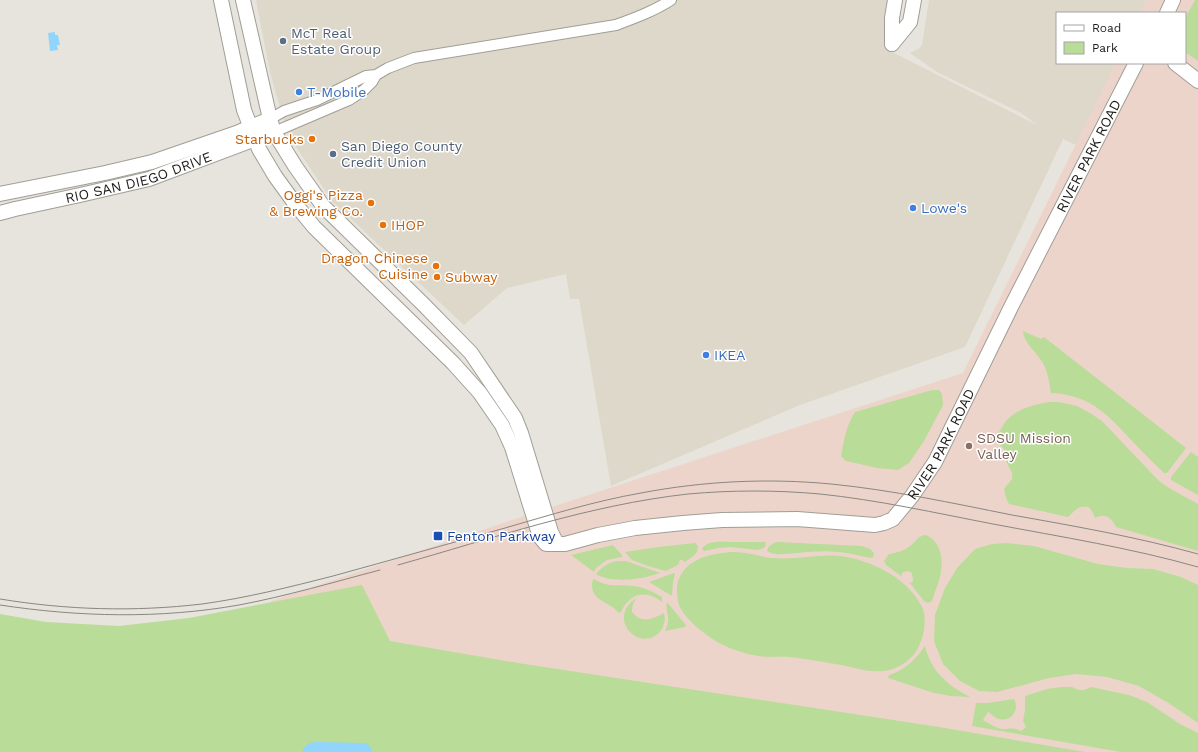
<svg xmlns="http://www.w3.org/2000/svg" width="1198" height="752" font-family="'Work Sans',sans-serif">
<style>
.built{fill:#ddd8c9}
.education{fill:#edd4cb}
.green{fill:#b9dc98}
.water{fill:#91d5fc}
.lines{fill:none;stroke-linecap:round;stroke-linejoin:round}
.river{stroke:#91d5fc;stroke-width:18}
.street-casing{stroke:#a09e96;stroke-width:12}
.secondary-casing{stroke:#a09e96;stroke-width:16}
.street{stroke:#fff;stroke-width:10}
.secondary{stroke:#fff;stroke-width:14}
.tram{stroke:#898782;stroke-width:1}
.service-dot{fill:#5c6f8a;stroke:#fff;stroke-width:1.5}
.shop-dot{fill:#3f7fe0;stroke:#fff;stroke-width:1.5}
.food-dot{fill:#e8710a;stroke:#fff;stroke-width:1.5}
.education-dot{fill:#8d6e63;stroke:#fff;stroke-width:1.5}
.transit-dot{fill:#1a4fb4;stroke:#fff;stroke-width:1.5}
.labels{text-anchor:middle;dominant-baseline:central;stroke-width:3;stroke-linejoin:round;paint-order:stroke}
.service-label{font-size:14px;fill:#4e5e75;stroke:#fff;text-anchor:start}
.shop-label{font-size:14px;fill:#366cbe;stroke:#fff;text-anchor:start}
.food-label{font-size:14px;fill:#c56008;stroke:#fff;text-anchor:end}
.street-label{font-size:14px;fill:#1c1b18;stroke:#fff}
.education-label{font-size:14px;fill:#785e54;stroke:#fff;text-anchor:start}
.transit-label{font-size:14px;fill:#164399;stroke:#fff;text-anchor:start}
</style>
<rect width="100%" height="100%" fill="#e6e4dc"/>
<path class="built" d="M256 0H891L886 49 1037 125 1021 113 937 72 910 53 920 48 922 45 929 0H1147L1141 13H1057V63H1116L1076 145 1063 139 965 347 800 405 611 486 579 299H570L566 274 507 288 464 325 332 201 287 133 270 72Z"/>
<path class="education" d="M1147 0H1198V752H1068L283 652 271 601 515 519 963 373 1116 63H1185V13H1141Z"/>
<path class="green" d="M1195 0H1198V61L1185 52V18Z
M1023 331 1041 339 1044 337 1186 448 1167 473H1164C1154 463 1143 453 1133 442 1108 415 1091 395 1051 393 1049 382 1048 370 1041 360 1035 351 1024 343 1023 331Z
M932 390H939L942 394 943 405 924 441 909 463 898 470 877 468 846 461 841 456C844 440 846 426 855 412Z
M1050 402H1059L1077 406 1090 413 1102 421 1159 481 1169 488 1198 504V551L1116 527C1111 517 1105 513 1095 518L1093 513 1089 507C1076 506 1076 510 1068 517L1009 504 1006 498 1004 489 1012 479V473L1006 461 1008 453 1000 445 992 443C997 436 1001 428 1006 421 1016 409 1035 404 1050 402Z
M1191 452 1198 457V495L1171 480V477Z
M926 535C943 542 944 565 939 580 937 587 934 594 932 601L928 603 924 601 909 582 911 583 913 581 912 573 908 571 903 572 901 576 886 565 884 561 889 554C896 553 904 551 910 546 917 541 917 536 926 535Z
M730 542H765L766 544 764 548 758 550 731 547 719 548 704 551 702 549C707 540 721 542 730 542Z
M776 542 862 546 870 549 874 553 873 557 870 558C864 557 858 555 852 554 834 550 816 551 798 553 790 553 775 557 767 551 768 546 772 544 776 542Z
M695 543 698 546C698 555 691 557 685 562L682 560H680L678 565 666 571 648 566 632 560 625 552 658 547Z
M1006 543 1034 546 1098 564 1127 568 1153 569 1181 577 1198 585V723L1170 704 1139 686 1107 677 1076 674 1049 678 997 692 979 691 960 681 943 664 934 641 935 615 945 588 957 568 975 549 992 544Z
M613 545 622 555V557L607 560 596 568 594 572 571 555Z
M731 552C736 552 741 552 746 553 755 554 764 558 773 558 795 560 818 554 840 556 871 560 906 577 921 605 928 617 924 635 919 646 913 660 897 670 883 671 866 673 851 666 835 664 820 661 805 659 790 657 780 656 769 658 759 656 746 654 733 650 721 644 707 636 685 620 679 605 677 600 677 593 677 587 681 560 708 554 731 552Z
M618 561H626L660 573C643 579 612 584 596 574 602 567 609 562 618 561Z
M674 573 675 574 673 582 672 596 649 582Z
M593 579C610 588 615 584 633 586 644 587 653 592 662 597V602C647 589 629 593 621 612L619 613C610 601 587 601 593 579Z
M362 585 390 641 518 663 939 727 1085 752H0V614L46 622 119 626 189 618Z
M637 598C633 603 632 606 632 612 642 624 652 619 664 613 666 620 664 627 659 633 637 653 606 616 637 598Z
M667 602 686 625 685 627 665 631C666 628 668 625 668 621 669 614 665 610 667 602Z
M925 646C931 671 947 685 970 697L951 696 934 693 888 678 889 675C905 670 915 660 925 646Z
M1061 687H1072C1078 691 1085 691 1091 687L1129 695 1147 702 1180 724 1198 733V752H1121L972 726 976 703H988L1014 699C1020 709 1012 722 999 719 995 718 991 714 988 712L983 720C989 723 995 728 1002 729 1009 729 1014 727 1021 731L1026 727 1023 721 1025 710V696L1047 689Z"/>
<path class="water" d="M55 32V35H58L60 45H57L58 50 50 51 48 33Z"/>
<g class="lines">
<path class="river" d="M312 752 316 751 363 752"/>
<defs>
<path id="street" d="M270 119 284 111 317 100 366 76 376 75
M274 132 349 100 364 90 372 82 376 75 388 68 414 58 616 25C635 18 654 11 671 0"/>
<g id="secondary">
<path id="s1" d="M221 0 244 110 259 149 275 176 296 205 314 227 453 363 480 393 502 425 512 447 540 537 546 544H565L598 535 635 528 683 523 722 520 797 519 875 525 884 523 893 519 912 496 935 462 1011 307 1136 63"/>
<path d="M243 0 270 119 274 132 295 166 323 206 424 305 471 353 515 418 521 433 551 532 557 544"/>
<path d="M1167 13 1173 0"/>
<path d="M892 44 910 22 914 0"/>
<path d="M892 44V18L895 0"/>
<path d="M1175 63 1198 81"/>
<path d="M0 194 105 173 152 162 239 132 270 119"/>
<path id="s2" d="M0 213 15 209 80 195 149 179 274 132"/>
</g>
</defs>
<use href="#street" class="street-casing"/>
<use href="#secondary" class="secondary-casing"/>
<use href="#street" class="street"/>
<use href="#secondary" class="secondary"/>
<path class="tram" d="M398 565C494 538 589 505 688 494 732 490 776 490 820 494 878 500 936 513 993 524 1062 537 1131 548 1198 567
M0 599C67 610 134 612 202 604 246 598 290 587 333 576 391 560 448 544 505 528 550 515 595 501 641 493 704 481 768 478 831 484 892 490 952 503 1012 515 1074 526 1137 537 1198 554
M0 605C79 617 160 619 239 605 287 596 334 582 380 570"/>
</g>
<g class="service-dot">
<circle cx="283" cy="41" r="4"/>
<circle cx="333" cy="154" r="4"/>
</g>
<g class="shop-dot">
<circle cx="299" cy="92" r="4"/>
<circle cx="913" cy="208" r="4"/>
<circle cx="706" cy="355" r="4"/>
</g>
<g class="food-dot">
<circle cx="312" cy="139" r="4"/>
<circle cx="371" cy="203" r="4"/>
<circle cx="383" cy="225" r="4"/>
<circle cx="436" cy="266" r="4"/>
<circle cx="437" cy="277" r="4"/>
</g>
<circle class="education-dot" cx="969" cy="446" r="4"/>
<rect class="transit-dot" x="433" y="531" width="10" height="10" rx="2"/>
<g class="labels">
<g class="service-label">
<text x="291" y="33">McT Real<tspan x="291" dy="16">Estate Group</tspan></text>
<text x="341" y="146">San Diego County<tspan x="341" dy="16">Credit Union</tspan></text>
</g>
<g class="shop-label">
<text x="307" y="92">T-Mobile</text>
<text x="921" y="208">Lowe's</text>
<text x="714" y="355">IKEA</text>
</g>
<g class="food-label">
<text x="304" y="139">Starbucks</text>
<text x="363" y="195">Oggi's Pizza<tspan x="363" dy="16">&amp; Brewing Co.</tspan></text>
<text x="391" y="225" text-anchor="start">IHOP</text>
<text x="428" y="258">Dragon Chinese<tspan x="428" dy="16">Cuisine</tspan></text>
<text x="445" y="277" text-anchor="start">Subway</text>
</g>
<g class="street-label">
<text stroke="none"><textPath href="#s1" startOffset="1415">RIVER PARK ROAD</textPath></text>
<text stroke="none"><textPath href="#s2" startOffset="143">RIO SAN DIEGO DRIVE</textPath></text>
<text stroke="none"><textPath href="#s1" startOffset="1091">RIVER PARK ROAD</textPath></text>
</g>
<g class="education-label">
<text x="977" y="438">SDSU Mission<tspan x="977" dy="16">Valley</tspan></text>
</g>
<g class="transit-label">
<text x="447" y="536">Fenton Parkway</text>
</g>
</g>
<rect x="1056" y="12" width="130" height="52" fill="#ffffff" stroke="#a4a4a3"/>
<rect x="1064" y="25" width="20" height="6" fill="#ffffff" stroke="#a4a4a3"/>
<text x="1092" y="32" font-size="12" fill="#1c1b18">Road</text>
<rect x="1064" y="42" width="20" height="12" fill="#b9dc98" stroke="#a4a4a3"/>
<text x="1092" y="52" font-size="12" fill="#1c1b18">Park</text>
</svg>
